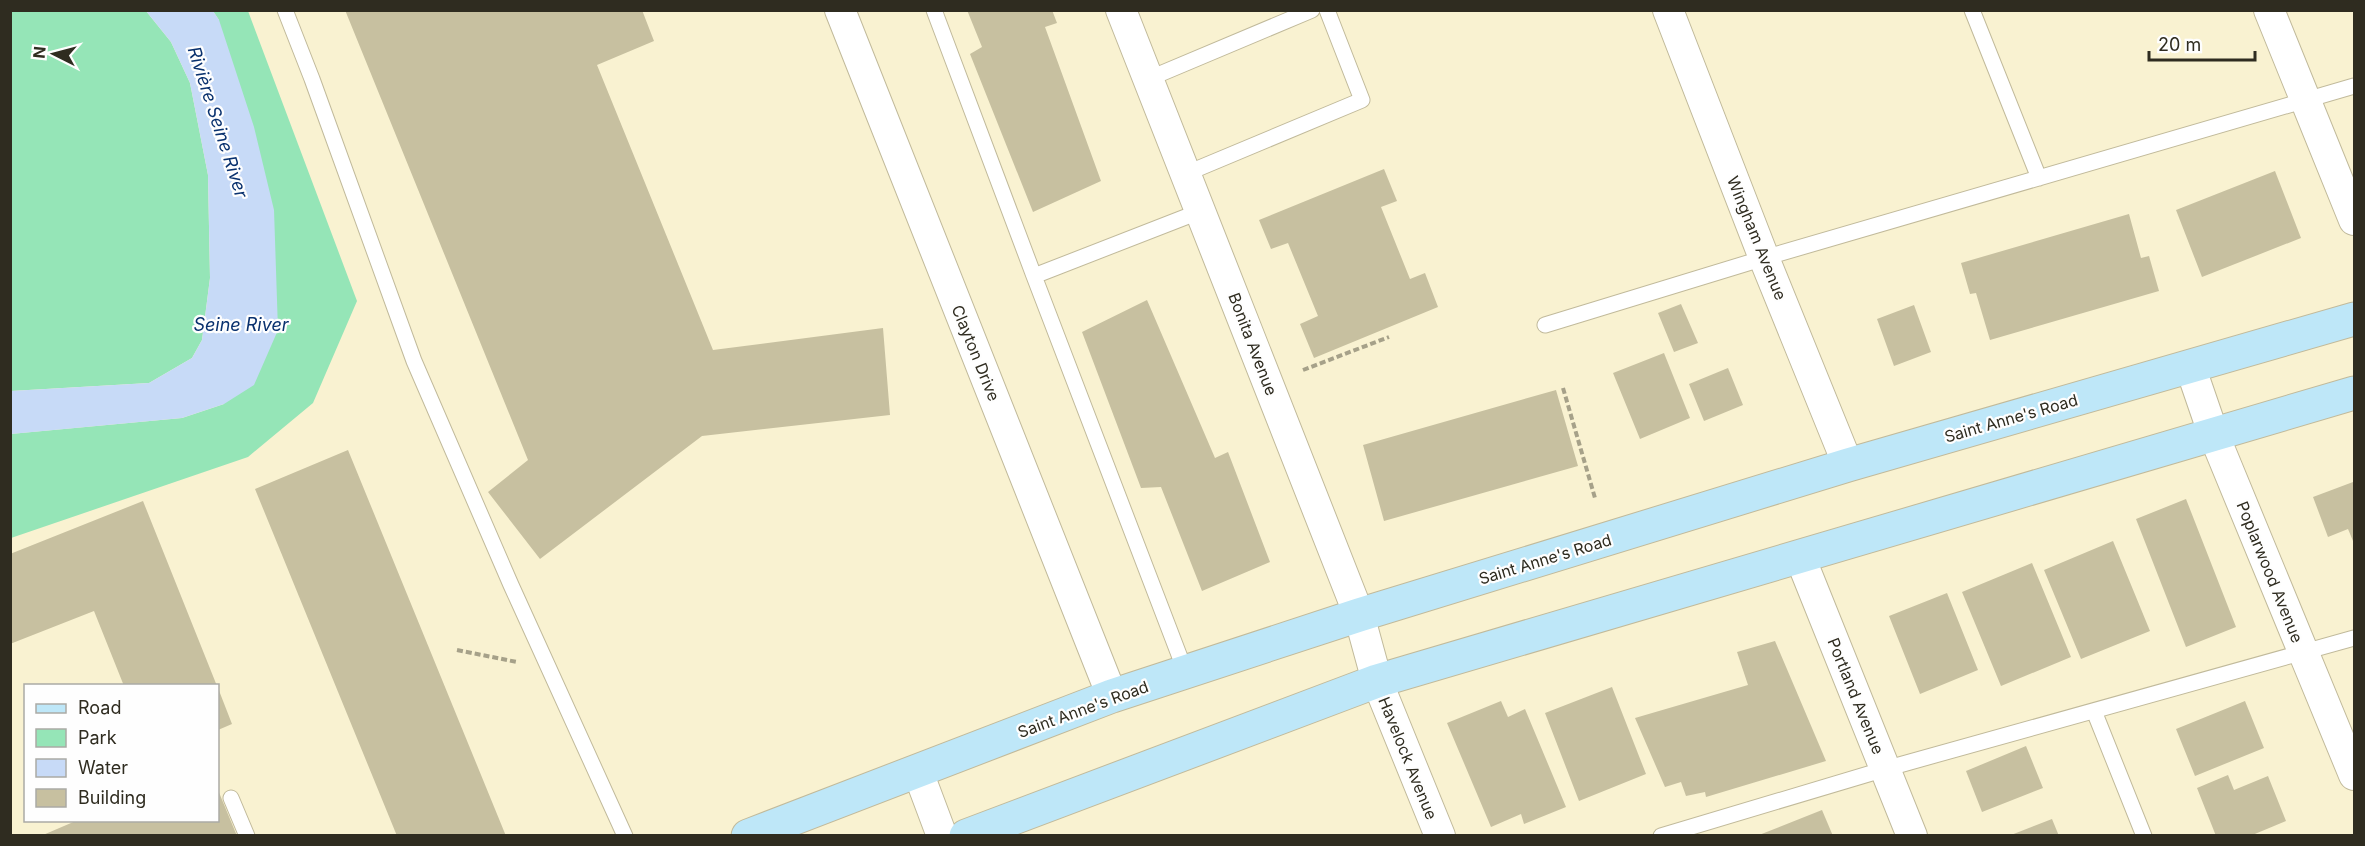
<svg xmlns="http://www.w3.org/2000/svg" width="2365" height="846" font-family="Inter,sans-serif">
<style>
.green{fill:#95e5b7}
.water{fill:#c7daf7}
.building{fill:#c7c0a0}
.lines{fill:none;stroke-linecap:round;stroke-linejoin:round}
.lane-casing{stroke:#c1ba9b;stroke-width:17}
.street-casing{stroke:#c1ba9b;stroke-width:32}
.secondary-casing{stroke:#c1ba9b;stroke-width:35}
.path{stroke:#a6a189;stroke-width:4;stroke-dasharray:6 3;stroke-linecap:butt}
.lane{stroke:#fff;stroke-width:15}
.street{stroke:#fff;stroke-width:30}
.secondary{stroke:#bee7f8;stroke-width:33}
.labels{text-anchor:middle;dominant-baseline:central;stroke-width:4.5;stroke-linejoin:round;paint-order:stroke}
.street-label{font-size:16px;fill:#2f2c20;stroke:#fefefe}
.water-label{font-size:18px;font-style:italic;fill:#09316e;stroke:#fefefe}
</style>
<rect width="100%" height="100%" fill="#f9f2d1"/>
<path class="green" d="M10 11H146L171 42 190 83 208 175 210 278 202 340 192 358 149 383 11 391Z
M213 11H248L357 301 313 403 248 457 11 538 10 434 182 418 224 404 219 20Z"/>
<path class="water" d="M146 11H213L219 20 254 127 274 210 278 330 254 385 224 404 182 418 11 434V391L149 383 192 358 202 340 210 278 208 175 190 83 171 42Z"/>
<path class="building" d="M345 10H642L654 41 597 65 713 350 883 328 890 415 702 436 540 559 488 492 528 460Z
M967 10H1052L1057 23 1045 27 1101 181 1033 212 970 54 982 47Z
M1384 169 1397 201 1381 207 1410 279 1425 273 1438 307 1314 358 1300 324 1318 316 1288 243 1271 249 1259 220Z
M2275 171 2301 238 2202 277 2176 210Z
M2129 214 2141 258 2149 256 2159 291 1990 340 1976 293 1970 294 1961 263Z
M1147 300 1215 458 1228 452 1270 562 1202 591 1161 487 1141 488 1082 332Z
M1681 304 1698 343 1674 352 1658 313Z
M1914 305 1931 352 1894 366 1877 319Z
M1664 353 1690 418 1640 439 1613 373Z
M1728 368 1743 405 1704 421 1689 384Z
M1556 390 1578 466 1384 521 1363 445Z
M348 450 506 836H397L255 489Z
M2353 482 2354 540 2353 541 2348 529 2328 537 2313 497Z
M2186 499 2236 627 2186 647 2136 519Z
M143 501 217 686H124L94 611 10 644V554Z
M2113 541 2150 631 2081 659 2044 570Z
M2032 563 2071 657 2001 686 1962 592Z
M1947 593 1978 670 1920 694 1889 616Z
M1775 641 1826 761 1706 797 1705 792 1686 796 1681 782 1665 787 1635 718 1748 685 1737 652Z
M1612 687 1646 774 1579 801 1545 713Z
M218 688 232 724 218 730Z
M1501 701 1508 717 1525 709 1566 807 1524 824 1521 814 1491 827 1447 723Z
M2245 701 2264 748 2195 776 2176 729Z
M2026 746 2043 788 1982 812 1966 771Z
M2228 775 2234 790 2268 776 2286 821 2250 836H2216L2197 788Z
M218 790 237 836 43 835 78 820H218Z
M1822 810 1833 836H1759V835Z
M2052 819 2059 836H2011V835Z"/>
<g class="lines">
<defs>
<path id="lane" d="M285 10 312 79 414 361 511 585 625 836
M934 10 1034 276
M1972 10 2039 178
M1148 79 1312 10
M1185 174 1362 100 1327 10
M1545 325 1764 258 2354 86
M1186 673 1034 276 1201 211
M2094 711 2144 836
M231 798 247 836
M1661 836 1885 769 2354 638"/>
<path id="street" d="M840 10 1112 696
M1121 10 1359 615 1377 681 1440 836
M1668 10 1764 258 1848 465
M2269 10 2354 220
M2190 366 2213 433 2354 775
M1800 557 1912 836
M918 772 942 836"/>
<path id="secondary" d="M748 836 1112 696 1359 615 1848 465 2354 319
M966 836 1377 681 2354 393"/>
</defs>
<use href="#lane" class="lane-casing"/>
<use href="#street" class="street-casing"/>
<use href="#secondary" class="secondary-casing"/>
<path class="path" d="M1303 370 1389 337
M1563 388 1595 498
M457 650 517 662"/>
<use href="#lane" class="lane"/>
<use href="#street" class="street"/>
<use href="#secondary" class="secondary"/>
</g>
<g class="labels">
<g class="street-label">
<text transform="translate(1757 238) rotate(68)">Wingham Avenue</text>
<text transform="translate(1253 344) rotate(69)">Bonita Avenue</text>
<text transform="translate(976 353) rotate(68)">Clayton Drive</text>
<text transform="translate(2011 418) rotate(-16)">Saint Anne's Road</text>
<text transform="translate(1545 559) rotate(-17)">Saint Anne's Road</text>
<text transform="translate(2270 572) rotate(68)">Poplarwood Avenue</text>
<text transform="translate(1856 696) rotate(68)">Portland Avenue</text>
<text transform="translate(1083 709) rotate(-20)">Saint Anne's Road</text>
<text transform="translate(1408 758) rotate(68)">Havelock Avenue</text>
</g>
<g class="water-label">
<text transform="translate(218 122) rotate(72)">Rivière Seine River</text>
<text x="241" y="324">Seine River</text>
</g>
</g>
<rect width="2365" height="846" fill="none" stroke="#2f2c20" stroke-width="24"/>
<rect x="24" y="684" width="195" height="138" fill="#fefefe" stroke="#abaaa5" stroke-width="1.5"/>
<rect x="36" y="704" width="30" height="9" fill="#bee7f8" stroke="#abaaa5" stroke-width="1.5"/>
<text x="78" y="714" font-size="18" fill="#2f2c20">Road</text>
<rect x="36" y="729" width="30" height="18" fill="#95e5b7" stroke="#abaaa5" stroke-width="1.5"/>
<text x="78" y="744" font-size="18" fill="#2f2c20">Park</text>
<rect x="36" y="759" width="30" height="18" fill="#c7daf7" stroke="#abaaa5" stroke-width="1.5"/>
<text x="78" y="774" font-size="18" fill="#2f2c20">Water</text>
<rect x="36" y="789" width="30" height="18" fill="#c7c0a0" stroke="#abaaa5" stroke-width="1.5"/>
<text x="78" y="804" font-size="18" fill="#2f2c20">Building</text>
<g transform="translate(54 54) rotate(276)" stroke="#fefefe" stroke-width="4.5" paint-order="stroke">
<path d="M0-4.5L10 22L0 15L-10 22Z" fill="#2f2c20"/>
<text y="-9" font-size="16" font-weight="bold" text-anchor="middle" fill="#2f2c20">N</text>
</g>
<path d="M2149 51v9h106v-9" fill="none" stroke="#2f2c20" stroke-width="3"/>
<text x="2158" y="51" font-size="18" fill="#2f2c20" stroke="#fefefe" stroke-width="4.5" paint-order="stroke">20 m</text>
</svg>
